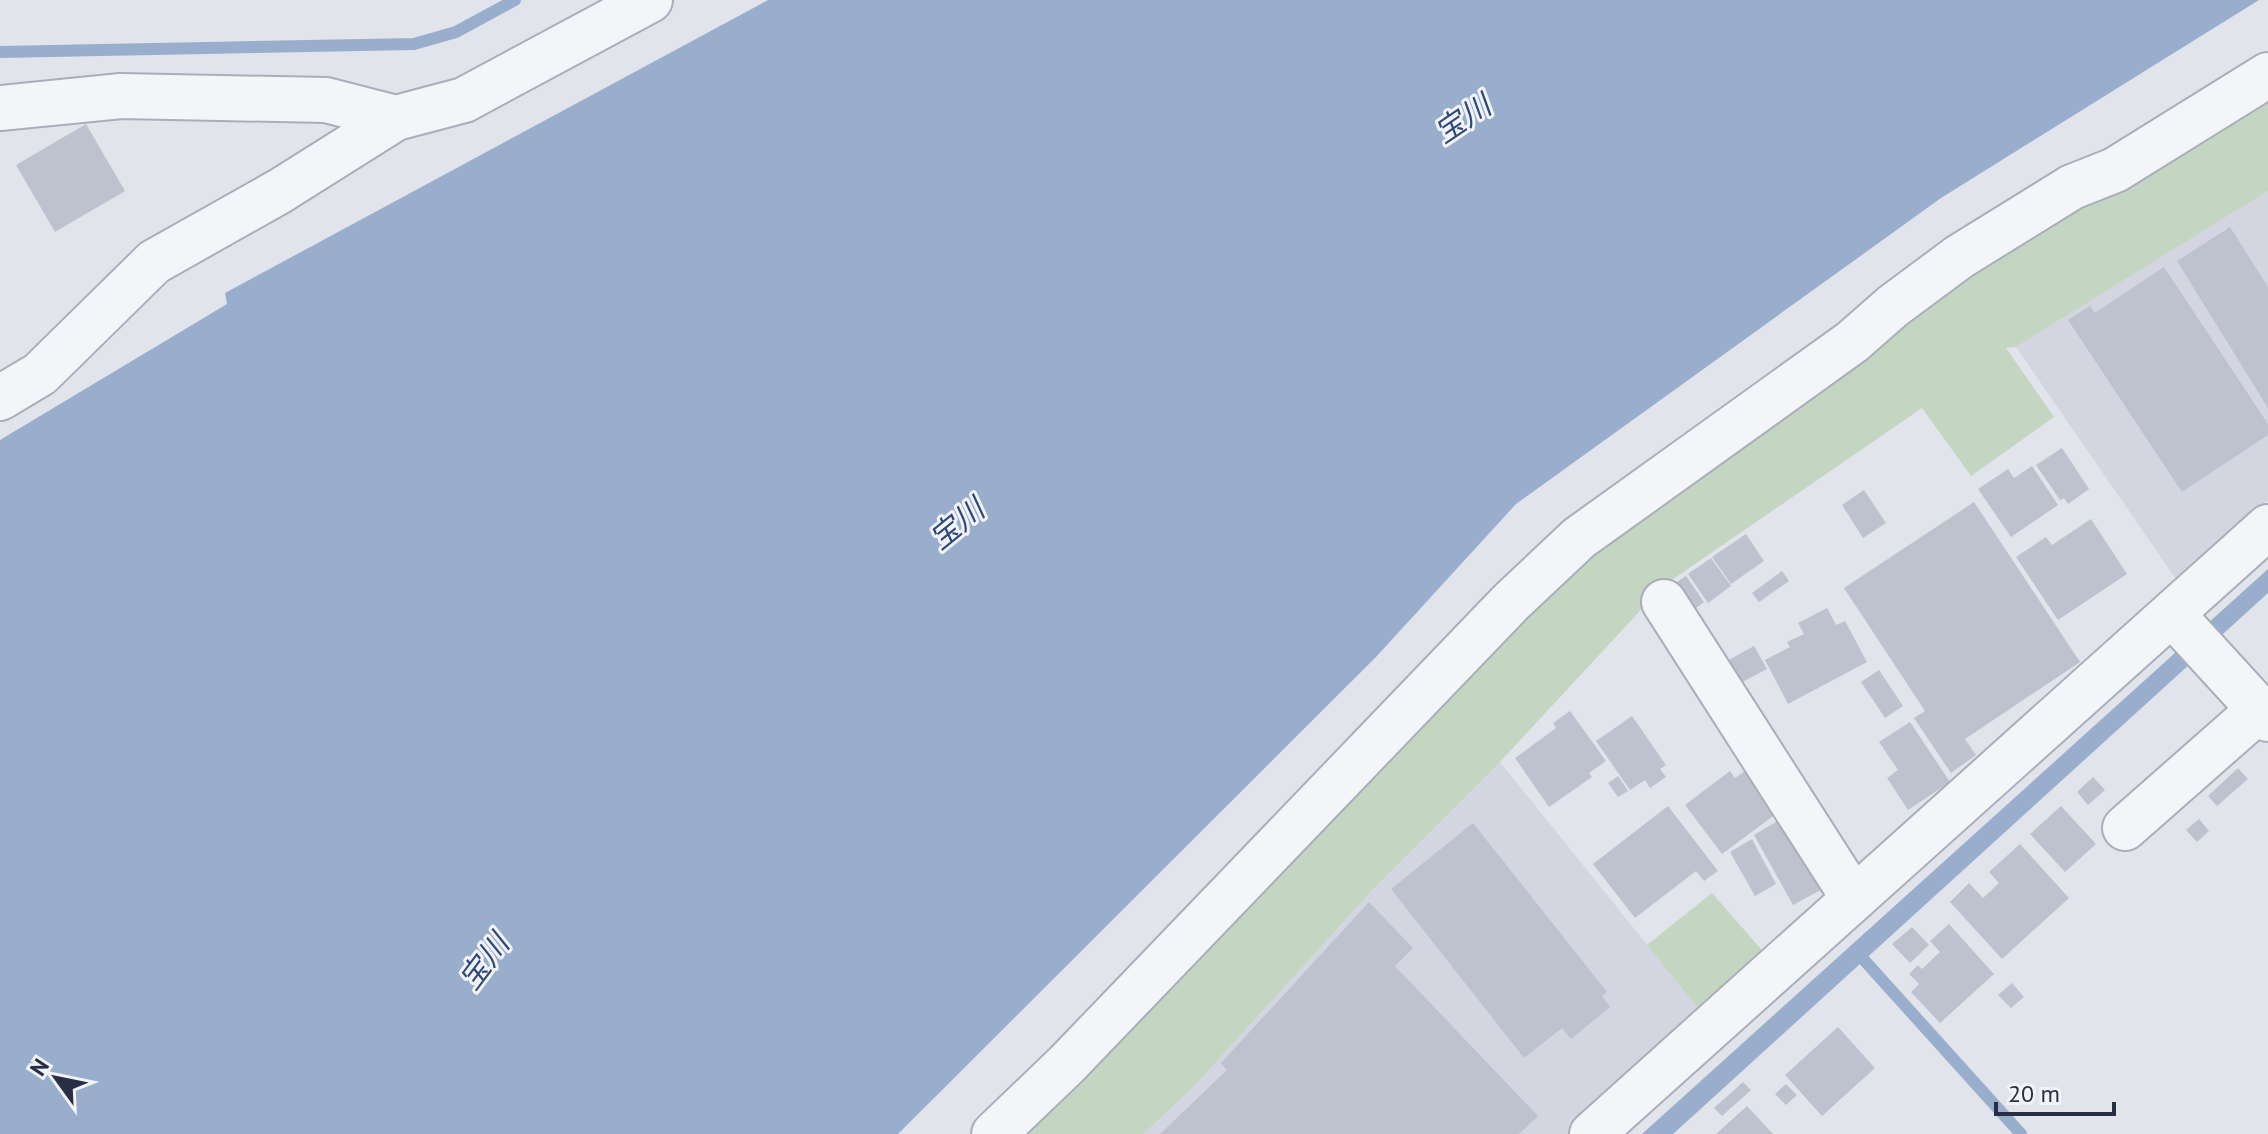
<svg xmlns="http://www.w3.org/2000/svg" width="2268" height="1134" font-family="'PT Sans','Noto Sans JP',sans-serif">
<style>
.built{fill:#d3d6e0}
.green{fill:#c4d5c1}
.water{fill:#99adcd}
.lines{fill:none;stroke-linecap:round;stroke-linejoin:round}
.stream{stroke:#99adcd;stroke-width:12}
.building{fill:#bec2ce}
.minor-casing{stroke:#aaaeb9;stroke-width:48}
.minor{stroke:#f4f5f9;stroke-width:44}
.labels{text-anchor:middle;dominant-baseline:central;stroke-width:6;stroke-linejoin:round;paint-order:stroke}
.water-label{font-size:30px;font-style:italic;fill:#2f487b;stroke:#f1f3f8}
</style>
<rect width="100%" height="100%" fill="#e1e4eb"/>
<path class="built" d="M2268 191V500L2178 582 2016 347Z
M1500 762 1702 1013 1568 1134H1143L1193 1086 1375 887Z"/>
<path class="green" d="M2268 86V191L2016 347 2006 348 2054 417 1971 476 1922 408 1663 586 1500 762 1375 887 1193 1087 1143 1134H1013L1585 551 2077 194Z
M1712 893 1767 956 1702 1013 1647 945Z"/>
<path class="water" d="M768 0H2259L1941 198 1516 504 1376 657 898 1134H0V440L227 304 225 293Z
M2268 569V593L1673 1134H1642Z"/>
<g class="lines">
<path class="stream" d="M0 52 414 44 456 32 515 0
M1864 960 2021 1134"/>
</g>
<path class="building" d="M86 124 125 191 55 232 16 165Z
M2230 227 2268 287V408L2177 261Z
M2164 267 2268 424V435L2182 492 2068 320 2090 306 2095 313Z
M2062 448 2089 489 2068 504 2064 498 2060 500 2036 465Z
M2032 466 2058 505 2011 537 1978 489 2008 469 2014 478Z
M1864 490 1886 523 1863 538 1842 505Z
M1974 502 2080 662 1965 739 1976 755 1951 773 1914 718 1925 711 1844 588Z
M2091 519 2127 574 2058 620 2016 557 2046 537 2052 545Z
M1746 534 1764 561 1731 584 1712 557Z
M1711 558 1731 586 1708 603 1688 574Z
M1782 571 1789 581 1759 602 1752 593Z
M1686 576 1704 602 1690 613 1671 586Z
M1827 608 1836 625 1845 621 1867 662 1788 704 1765 660 1790 647 1787 642 1804 634 1798 623Z
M1754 646 1767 669 1737 685 1725 662Z
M1879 670 1903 706 1885 718 1861 682Z
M1570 711 1606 761 1589 773 1592 777 1549 807 1515 758 1556 728 1553 723Z
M1632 716 1666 765 1660 769 1666 777 1650 788 1645 780 1630 790 1596 741Z
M1910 722 1950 782 1908 810 1887 778 1898 770 1879 742Z
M1753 765 1784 808 1722 854 1685 805 1730 771 1735 778Z
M2238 768 2248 779 2217 806 2208 796Z
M1618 776 1628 791 1618 797 1608 783Z
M2093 777 2105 790 2088 805 2077 792Z
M1668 806 1718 871 1704 881 1696 871 1635 918 1593 864Z
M2061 806 2096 844 2065 872 2030 834Z
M1781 819 1828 886 1793 905 1754 835Z
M2199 819 2209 831 2197 842 2186 830Z
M1473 823 1607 992 1602 996 1610 1007 1571 1039 1562 1028 1524 1058 1391 889Z
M1752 839 1776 884 1755 896 1730 852Z
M2020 844 2069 898 2002 959 1950 902 1969 883 1983 898 1999 883 1989 872Z
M1369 902 1413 948 1395 966 1538 1116 1519 1134H1160L1227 1070 1221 1063Z
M1949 924 1994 974 1940 1023 1911 992 1919 984 1909 974 1918 965 1922 969 1940 952 1930 941Z
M1912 927 1929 945 1910 963 1892 944Z
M2012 983 2024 997 2011 1008 1998 995Z
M1838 1027 1875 1068 1822 1116 1785 1075Z
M1743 1082 1751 1090 1722 1116 1714 1108Z
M1786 1084 1797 1095 1786 1105 1775 1094Z
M1747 1106 1773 1134H1716Z"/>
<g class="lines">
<defs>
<path id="minor" d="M0 108 121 96 326 100 396 118
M0 398 40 374 154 262 280 191 396 118 464 100 650 0
M1664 602 1854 899
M2172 614 2268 719
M2125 828 2259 710
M994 1134 1067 1064 1511 602 1579 538 1852 342 1893 306 1959 257 2072 187 2115 170 2268 75
M1592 1134 2268 527"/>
</defs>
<use href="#minor" class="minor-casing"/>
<use href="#minor" class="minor"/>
</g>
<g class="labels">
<g class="water-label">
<text transform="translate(1462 118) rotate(-34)">宝川</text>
<text transform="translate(956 523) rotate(-39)">宝川</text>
<text transform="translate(483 961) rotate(-53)">宝川</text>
</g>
</g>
<g transform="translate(56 1078) rotate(303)" stroke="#f1f3f8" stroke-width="6" paint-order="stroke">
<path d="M0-6L14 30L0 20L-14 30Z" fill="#282f44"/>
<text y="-12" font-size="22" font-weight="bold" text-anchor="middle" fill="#282f44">N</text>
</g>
<path d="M1996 1102v12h118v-12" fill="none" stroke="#282f44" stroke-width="4"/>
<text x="2008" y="1102" font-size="24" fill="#282f44" stroke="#f1f3f8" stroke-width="6" paint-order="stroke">20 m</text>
</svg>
